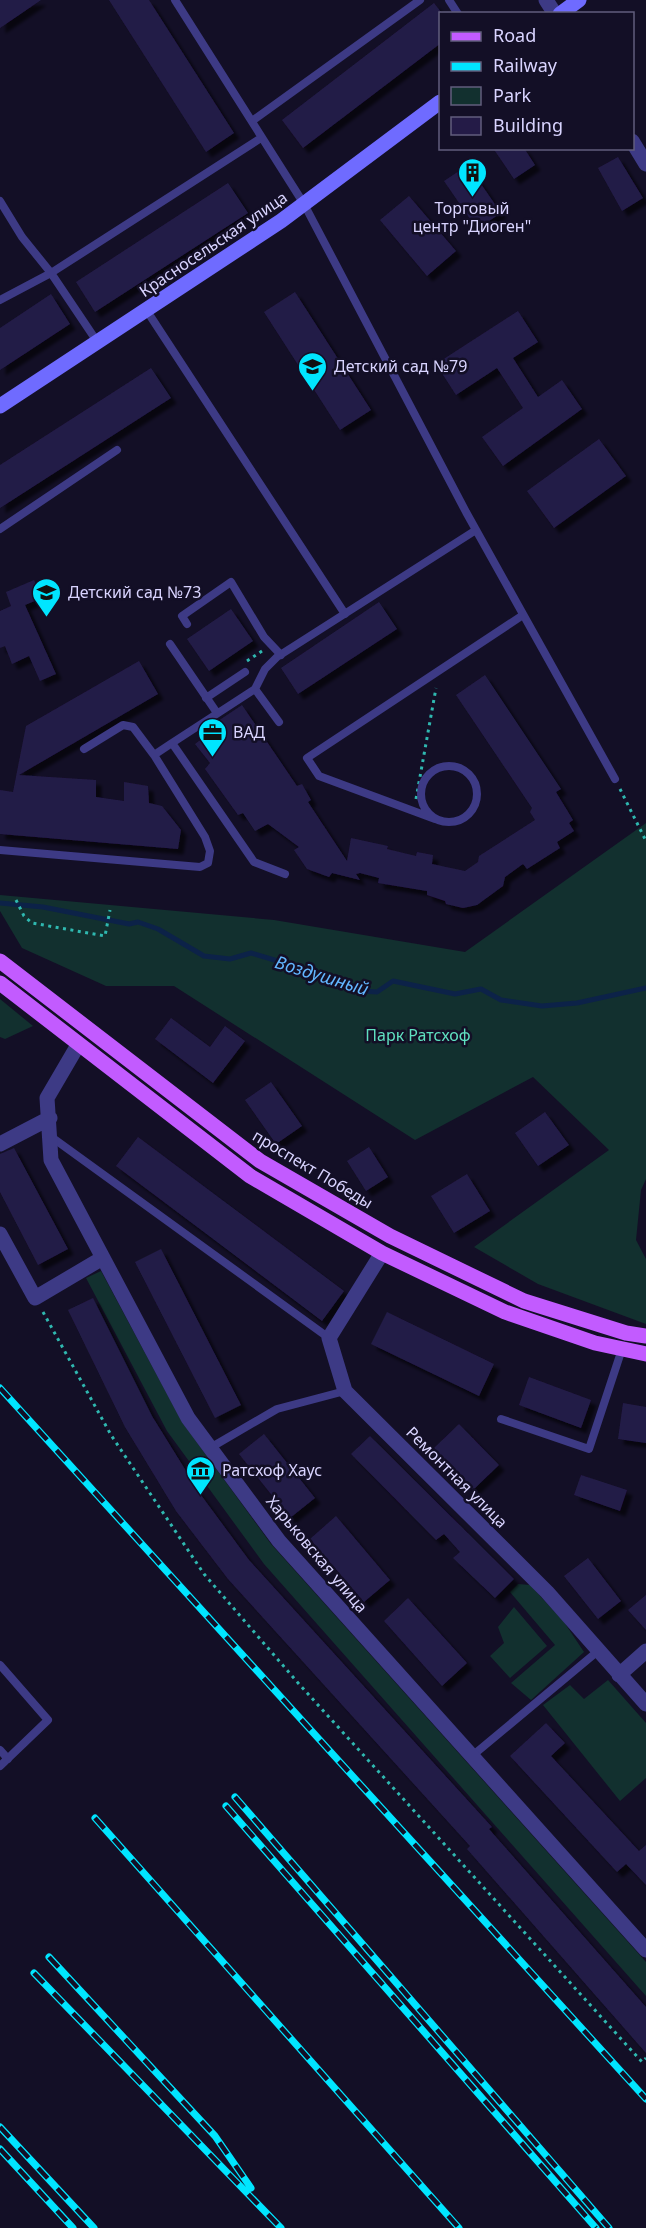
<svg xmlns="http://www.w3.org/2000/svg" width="646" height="2228" font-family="'Noto Sans',sans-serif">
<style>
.green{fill:#12302f}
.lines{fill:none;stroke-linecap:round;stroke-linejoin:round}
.stream{stroke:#0c2248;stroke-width:5}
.building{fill:#241b47;filter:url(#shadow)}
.path{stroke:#2fb8b0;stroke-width:3;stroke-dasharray:3 4.5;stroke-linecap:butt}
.service{stroke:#3d3a85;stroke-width:8}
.minor{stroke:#3d3a85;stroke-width:15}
.tertiary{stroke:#3d3a85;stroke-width:15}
.secondary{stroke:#6f6bff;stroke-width:15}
.primary{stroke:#c25bff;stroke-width:15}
.rail-casing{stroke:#00e5ff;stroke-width:7}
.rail{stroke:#130f26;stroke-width:4.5;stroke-dasharray:14;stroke-linecap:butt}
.labels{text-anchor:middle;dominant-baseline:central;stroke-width:5;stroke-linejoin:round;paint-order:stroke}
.poi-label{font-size:16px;fill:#d9d4ff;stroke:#130f26;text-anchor:start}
.street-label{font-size:16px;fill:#d9d4ff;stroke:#130f26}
.park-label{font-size:16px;fill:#5fe0c0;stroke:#130f26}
.water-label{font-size:18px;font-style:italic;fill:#62b6ff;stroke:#130f26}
</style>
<defs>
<filter id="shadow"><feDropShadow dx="5.5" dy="5.5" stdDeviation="1.5" flood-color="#0009"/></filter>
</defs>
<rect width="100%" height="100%" fill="#130f26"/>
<path class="green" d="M646 823V1179L641 1190 636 1240 646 1259V1324L538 1284 474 1247 609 1150 533 1077 415 1140 174 986H106L22 948 0 911V895L274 920 465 952Z
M0 999 33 1026 5 1039 0 1037Z
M101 1271 182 1422 271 1544 646 1962V1996L264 1564 167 1431 86 1278Z
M518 1584 530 1585 564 1622 584 1652 531 1700 511 1683 555 1645 510 1592Z
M514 1607 547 1646 510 1678 490 1656 504 1643 498 1627Z
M608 1680 646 1723V1778L620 1801 543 1705 570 1685 584 1699Z"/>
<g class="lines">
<path class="stream" d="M0 903 43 907 129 924 138 922 158 929 204 956 230 959 251 953 341 980 362 991 377 992 393 981 455 994 481 989 501 1000 542 1006 577 1003 646 988"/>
</g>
<path class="building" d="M0 0H41L0 28Z
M109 0H149L234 133 206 152Z
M434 3 441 12V43L303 148 282 120Z
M493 148H524L535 165 514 179Z
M618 157 643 198 622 211 598 168Z
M468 165 501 213 477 229 444 181Z
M228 183 248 213 95 312 76 282Z
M409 196 456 251 427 276 380 220Z
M295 292 371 410 340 430 264 312Z
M51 294 70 324 0 370V328Z
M518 311 538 342 513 358 538 397 562 380 582 409 503 466 482 437 523 408 497 368 456 395 436 364Z
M151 368 171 398 0 508V465Z
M599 439 626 476 554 528 527 491Z
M34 580 42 598 25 605 56 674 40 681 29 656 12 664 5 646 0 648V611L11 606 6 592Z
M379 602 397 629 298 694 281 668Z
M231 609 253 641 209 671 187 639Z
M139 661 158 694 19 775 96 780V797L124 801V782L148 786 149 803 162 806 181 830 178 849 0 834V790L13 792 26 726Z
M485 675 561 789 556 792 573 820 569 823 574 831 557 842 560 848 527 869 523 864 505 877 503 886 477 905 463 908 446 904 445 901 427 895V891L378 883 379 878 360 873 356 874 360 880 332 873 329 877 307 869 294 850 299 847 268 824 255 831 243 813 238 815 205 769 210 763 195 744 207 735 203 731 242 705 297 786 302 784 311 800 308 802 347 861 351 838 388 846 387 849 416 856 417 852 433 855 432 864 465 871 478 862 479 856 535 820 530 812 532 808 456 695Z
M171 1018 210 1047 225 1026 245 1041 213 1083 155 1039Z
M271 1082 302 1126 276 1144 245 1100Z
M545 1112 569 1145 538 1166 515 1133Z
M138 1137 344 1291 322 1321 116 1166Z
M369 1147 388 1177 366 1191 347 1161Z
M14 1148 68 1249 38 1265 0 1192V1154Z
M467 1174 490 1211 454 1233 431 1196Z
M161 1249 241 1405 215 1418 135 1262Z
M93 1298 152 1416 201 1495 249 1560 492 1827 489 1829 646 2007V2053L467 1849 470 1846 228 1579 176 1511 125 1427 68 1310Z
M387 1312 494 1364 479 1396 371 1344Z
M529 1377 591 1400 581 1428 519 1405Z
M623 1403 646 1407V1443L618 1439Z
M459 1424 499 1465 473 1490 434 1448Z
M264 1434 315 1498 290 1518 239 1454Z
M370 1436 514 1579 495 1598 453 1558 460 1552 444 1534 436 1540 351 1454Z
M581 1475 627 1490 620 1511 574 1495Z
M336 1516 390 1580 364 1602 310 1539Z
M588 1558 621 1601 598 1619 564 1576Z
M646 1595V1630L628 1610Z
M408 1598 467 1663 442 1686 384 1621Z
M546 1723 565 1743 551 1756 639 1851 646 1845V1885L626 1864 617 1872 510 1756Z"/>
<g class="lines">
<path class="path" d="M247 661 262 651
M620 789 646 841
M416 799 436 688
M16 900 24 916 32 923 105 936 110 910
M43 1312 111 1435 204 1574 299 1684 642 2062 646 2058"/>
<path class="service" d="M175 0 304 204 466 512 615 779
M449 0 458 14
M252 121 420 0
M0 201 22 237 51 273 98 343
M0 300 51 273 261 138
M147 311 345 614
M0 529 117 450
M187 624 182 616 231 582 264 637 281 655
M170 644 217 713
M255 689 172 743 254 862 285 874
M206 698 245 672
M279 722 255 689 265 669 277 657 476 530
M84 749 123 725 133 727 154 755 172 743
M421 794a28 28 0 1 1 56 0a28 28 0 1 1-56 0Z
M435 819 319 776 307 758 523 615
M0 850 200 867 208 863 210 851 205 837 154 755
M50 1136 329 1338
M501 1419 589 1449 622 1349
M210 1448 277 1409 345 1391
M0 1665 48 1720 0 1766
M0 1750 8 1759
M472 1756 598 1651"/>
<path class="minor" d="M78 1045 47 1098 51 1160 188 1418 279 1541 646 1950
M0 1144 50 1118
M0 1234 35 1298 101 1259
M382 1253 329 1338 345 1391 547 1592 646 1704
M619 1675 646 1651"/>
<path class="tertiary" d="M546 0 555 14
M632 141 646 164"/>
<path class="secondary" d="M560 14 579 0
M0 406 281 221 440 102"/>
<path class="primary" d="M0 961 260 1161 390 1236 524 1301 626 1333 646 1336
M0 983 250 1176 382 1253 505 1312 595 1343 646 1354"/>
<defs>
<path id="rail" d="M0 1388 646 2099
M235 1797 609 2228
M226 1806 596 2228
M95 1818 459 2228
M49 1957 215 2136 251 2188
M34 1973 281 2228
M0 2127 94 2228
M0 2149 73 2228"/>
</defs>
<use href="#rail" class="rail-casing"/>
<use href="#rail" class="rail"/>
</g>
<defs>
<symbol id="building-pin" viewBox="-11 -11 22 30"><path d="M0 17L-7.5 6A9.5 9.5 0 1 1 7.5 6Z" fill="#00e5ff" stroke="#130f26"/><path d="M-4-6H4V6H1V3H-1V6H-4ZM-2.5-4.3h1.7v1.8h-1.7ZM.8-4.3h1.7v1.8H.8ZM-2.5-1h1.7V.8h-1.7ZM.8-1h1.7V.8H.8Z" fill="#111"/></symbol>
<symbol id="school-pin" viewBox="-11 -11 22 30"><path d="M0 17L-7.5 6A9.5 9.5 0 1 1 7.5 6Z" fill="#00e5ff" stroke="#130f26"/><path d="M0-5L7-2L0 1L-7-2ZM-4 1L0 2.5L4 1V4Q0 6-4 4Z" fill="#111"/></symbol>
<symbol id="office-pin" viewBox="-11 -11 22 30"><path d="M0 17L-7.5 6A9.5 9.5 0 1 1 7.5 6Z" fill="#00e5ff" stroke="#130f26"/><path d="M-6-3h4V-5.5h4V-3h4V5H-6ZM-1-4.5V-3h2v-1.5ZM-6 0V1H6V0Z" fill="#111"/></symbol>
<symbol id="museum-pin" viewBox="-11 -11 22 30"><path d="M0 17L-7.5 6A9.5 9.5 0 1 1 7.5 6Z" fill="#00e5ff" stroke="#130f26"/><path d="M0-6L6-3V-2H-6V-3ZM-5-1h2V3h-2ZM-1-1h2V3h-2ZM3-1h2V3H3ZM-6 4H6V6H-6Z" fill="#111"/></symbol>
</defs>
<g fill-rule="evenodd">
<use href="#building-pin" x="456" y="156" width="33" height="45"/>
<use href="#school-pin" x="296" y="350" width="33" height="45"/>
<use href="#school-pin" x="30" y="576" width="33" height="45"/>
<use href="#office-pin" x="196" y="716" width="33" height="45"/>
<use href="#museum-pin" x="184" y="1454" width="33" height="45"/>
</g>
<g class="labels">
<g class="poi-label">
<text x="472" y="208" text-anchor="middle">Торговый<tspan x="472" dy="18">центр "Диоген"</tspan></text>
<text x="334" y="366">Детский сад №79</text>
<text x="68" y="592">Детский сад №73</text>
<text x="233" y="732">ВАД</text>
<text x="222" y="1470">Ратсхоф Хаус</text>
</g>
<g class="street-label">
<text transform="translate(213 244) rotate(-34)">Красносельская улица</text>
<text transform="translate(313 1169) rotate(31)">проспект Победы</text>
<text transform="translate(457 1477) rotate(45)">Ремонтная улица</text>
<text transform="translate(317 1554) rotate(50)">Харьковская улица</text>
</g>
<g class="park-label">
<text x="418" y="1035">Парк Ратсхоф</text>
</g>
<g class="water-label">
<text transform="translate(322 975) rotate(17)">Воздушный</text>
</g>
</g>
<rect x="439" y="12" width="195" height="138" fill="#130f26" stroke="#625e7d" stroke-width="1.5"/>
<rect x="451" y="32" width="30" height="9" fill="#c25bff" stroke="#625e7d" stroke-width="1.5"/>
<text x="493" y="42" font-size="18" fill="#d9d4ff">Road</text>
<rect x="451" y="62" width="30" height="9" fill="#00e5ff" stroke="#625e7d" stroke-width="1.5"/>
<text x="493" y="72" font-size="18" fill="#d9d4ff">Railway</text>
<rect x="451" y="87" width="30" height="18" fill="#12302f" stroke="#625e7d" stroke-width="1.5"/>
<text x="493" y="102" font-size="18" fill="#d9d4ff">Park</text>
<rect x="451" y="117" width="30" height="18" fill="#241b47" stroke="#625e7d" stroke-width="1.5"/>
<text x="493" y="132" font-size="18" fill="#d9d4ff">Building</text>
</svg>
